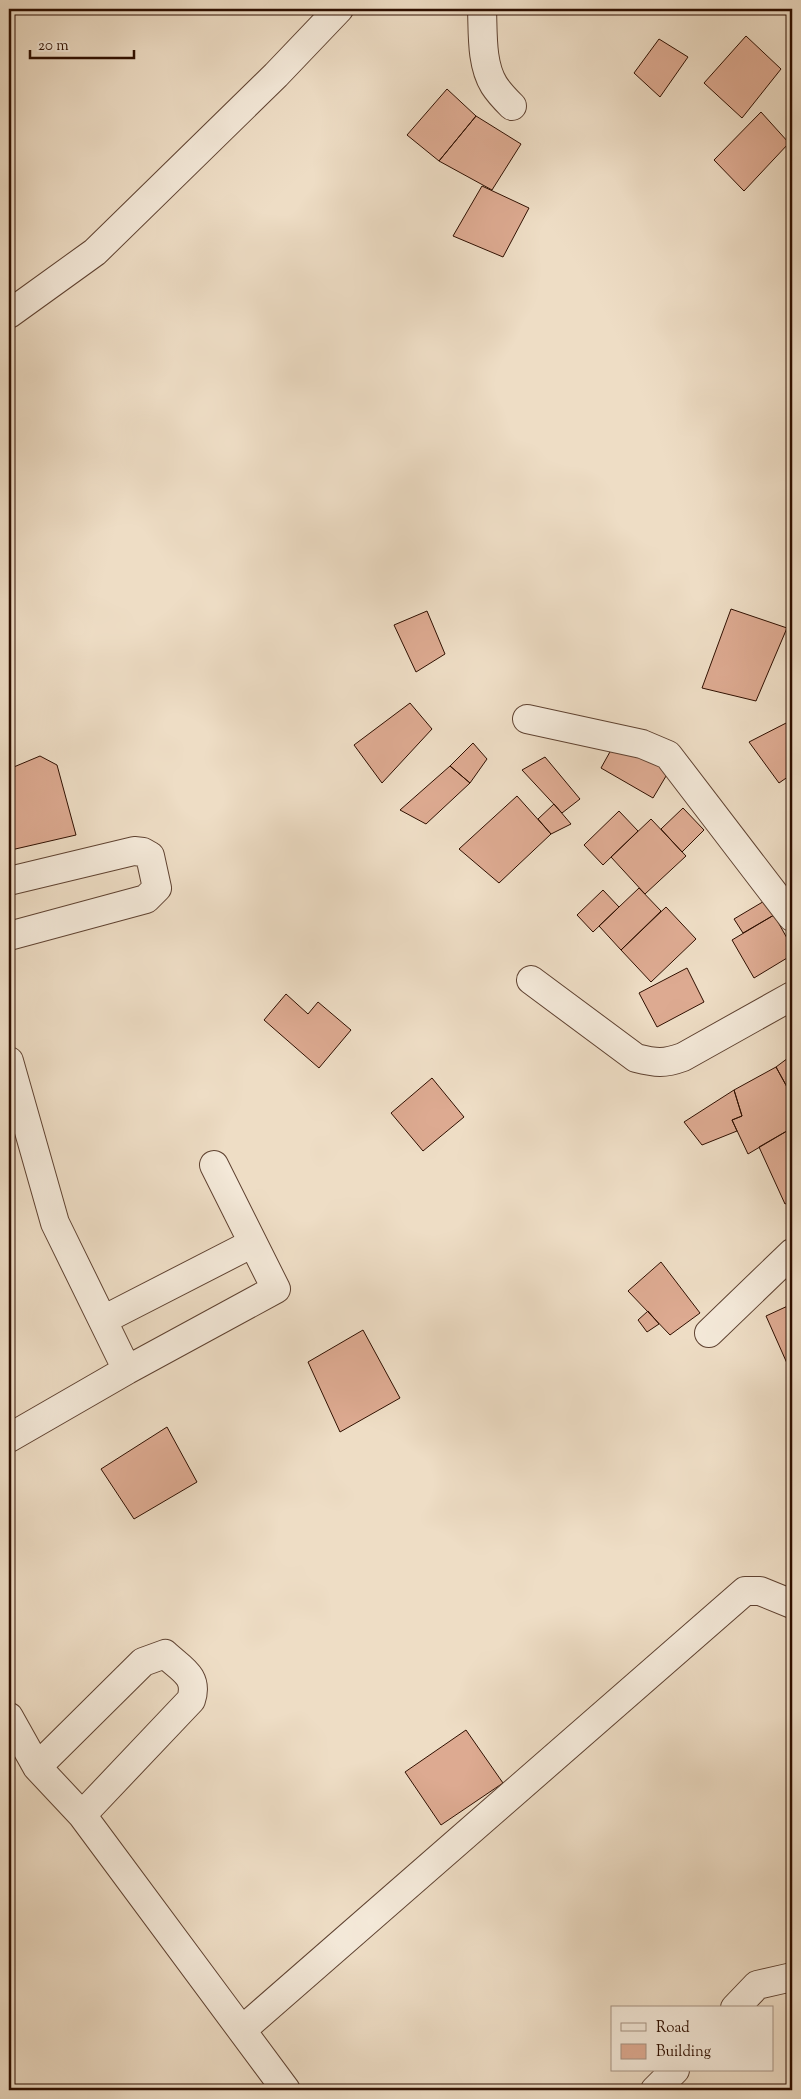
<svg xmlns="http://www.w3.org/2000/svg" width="801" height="2099" font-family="'Sorts Mill Goudy',serif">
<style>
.building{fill:#ddaa91;stroke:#2f0f00}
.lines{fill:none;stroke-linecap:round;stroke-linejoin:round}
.minor-casing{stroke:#5f4231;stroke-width:30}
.minor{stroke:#f4e9d9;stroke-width:28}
</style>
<rect width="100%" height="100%" fill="#eeddc5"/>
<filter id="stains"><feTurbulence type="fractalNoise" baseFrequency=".004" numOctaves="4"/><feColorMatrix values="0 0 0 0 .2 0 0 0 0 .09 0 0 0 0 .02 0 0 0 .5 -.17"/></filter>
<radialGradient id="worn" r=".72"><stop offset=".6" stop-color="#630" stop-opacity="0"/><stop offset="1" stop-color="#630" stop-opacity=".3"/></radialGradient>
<path class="building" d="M746 36 781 69 742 118 704 83Z
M659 39 688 57 660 97 634 73Z
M447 89 476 116 439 161 407 135Z
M761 112 789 143 744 191 714 160Z
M476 116 521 144 492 190 439 161Z
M482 186 529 208 503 257 453 236Z
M731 609 787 628 756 701 702 688Z
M427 611 445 654 416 672 394 625Z
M410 703 432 729 382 783 354 745Z
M792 720V774L779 783 749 742Z
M616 741 669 771 653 798 601 768Z
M473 743 487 759 470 783 450 766Z
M40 756 57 765 76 835 11 850 9 842V769Z
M545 757 580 799 562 813 522 770Z
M450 766 470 783 426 824 400 810Z
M517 796 551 834 499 883 459 849Z
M554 804 571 824 551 834 538 819Z
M683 808 704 830 682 852 661 829Z
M619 811 638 831 603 865 584 845Z
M651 819 686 856 645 894 611 857Z
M639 888 661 911 621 950 599 926Z
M603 890 619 907 593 932 577 915Z
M766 900 774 915 743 933 734 919Z
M666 907 696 939 651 982 621 950Z
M774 915 792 947V955L754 978 732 940Z
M687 968 704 1002 657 1027 639 993Z
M286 994 308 1014 318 1002 351 1030 319 1068 264 1020Z
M792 1055V1096L776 1067Z
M776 1067 792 1096V1128L748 1154 732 1120 742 1116 734 1090Z
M432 1078 464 1117 423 1151 391 1113Z
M734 1090 742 1116 732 1120 737 1131 702 1145 684 1122Z
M792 1128V1201L785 1204 759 1147Z
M661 1262 700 1313 670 1335 628 1291Z
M792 1304V1369L790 1370 766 1316Z
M648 1311 659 1324 647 1332 638 1320Z
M363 1330 400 1398 340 1432 308 1362Z
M167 1427 197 1482 134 1519 101 1469Z
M466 1730 503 1783 441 1825 405 1772Z"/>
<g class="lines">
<defs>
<path id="minor" d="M482 9C483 33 481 64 494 85 499 93 506 100 512 106
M9 314 95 252 276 75 339 9
M527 719 642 744 668 755 792 917
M9 881 134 851 143 852 150 856 157 888 146 899 9 936
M531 980 636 1058C656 1063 664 1064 683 1057L792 996
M9 1061 55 1223 127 1370
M103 1320 253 1243
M709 1333 792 1253
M9 1438 127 1370 276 1289 214 1165
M9 1717 37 1767 82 1815 286 2090
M37 1767 143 1662 165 1654C181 1669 199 1676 191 1700L82 1815
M735 2008 757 1985 792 1977
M242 2030 745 1591H760L792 1604
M655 2090 675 2070"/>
</defs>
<use href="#minor" class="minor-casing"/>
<use href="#minor" class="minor"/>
</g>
<rect width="801" height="2099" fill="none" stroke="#eeddc5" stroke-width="30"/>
<rect x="10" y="10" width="781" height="2079" fill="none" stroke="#2f0f00" stroke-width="2.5"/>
<rect x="15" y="15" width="771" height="2069" fill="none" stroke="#2f0f00"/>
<rect x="611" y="2006" width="162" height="65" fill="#f4e9d9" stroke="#a59282"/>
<rect x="621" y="2023" width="25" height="8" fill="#f4e9d9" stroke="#a59282"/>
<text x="656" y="2032" font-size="15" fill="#2f0f00">Road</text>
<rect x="621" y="2044" width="25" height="15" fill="#ddaa91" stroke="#a59282"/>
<text x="656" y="2056" font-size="15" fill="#2f0f00">Building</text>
<path d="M30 50v8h104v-8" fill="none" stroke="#2f0f00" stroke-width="2.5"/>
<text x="38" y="50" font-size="15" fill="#2f0f00" stroke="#f4e9d9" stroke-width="4" paint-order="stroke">20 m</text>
<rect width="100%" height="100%" filter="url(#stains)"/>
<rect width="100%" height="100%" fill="url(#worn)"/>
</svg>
